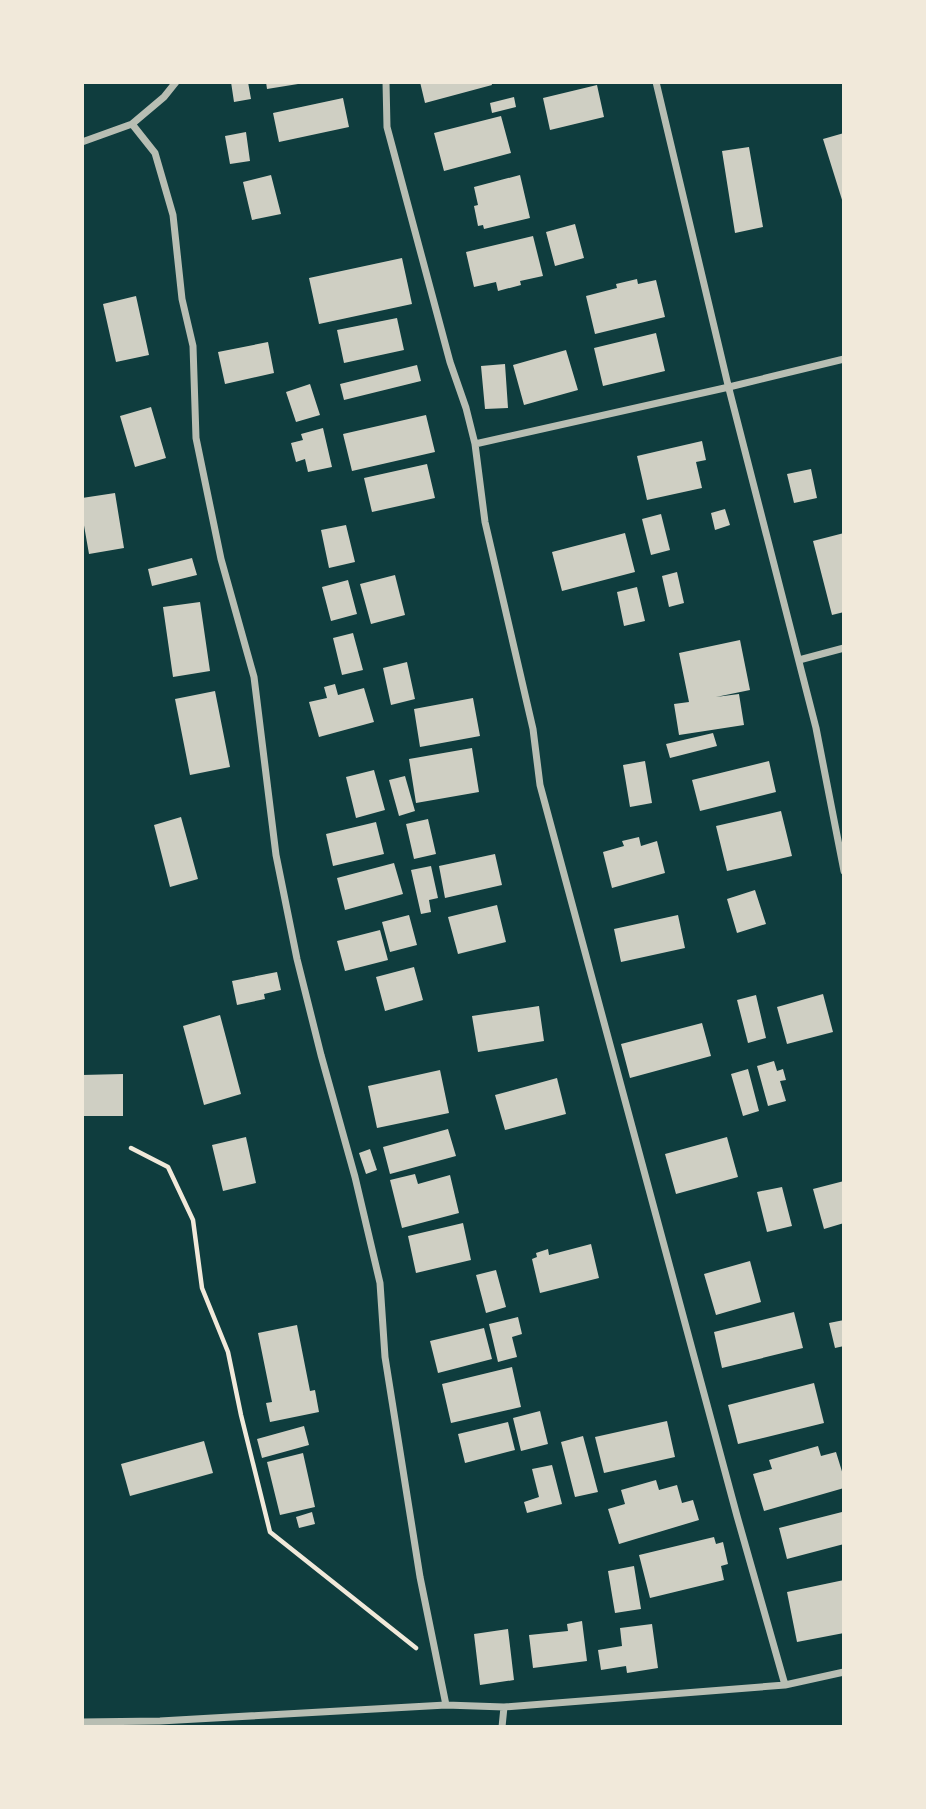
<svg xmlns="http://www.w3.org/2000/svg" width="926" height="1809" font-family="'Varela Round',sans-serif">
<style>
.building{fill:#cfcfc3}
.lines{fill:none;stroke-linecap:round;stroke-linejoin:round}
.path{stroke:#f1e9da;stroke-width:4.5}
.minor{stroke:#b8beb3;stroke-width:7}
</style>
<rect width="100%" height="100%" fill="#0f3d3e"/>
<path class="building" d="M231 82H248L251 99 234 102Z
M266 82H298V84L267 89Z
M420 82H491L492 85 425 103Z
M597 85 604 117 550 130 543 98Z
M514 97 516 107 492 113 490 103Z
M343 98 349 127 279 142 273 113Z
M501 116 511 153 444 171 434 133Z
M246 132 250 161 230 164 225 136Z
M844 133V203H843L823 139Z
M749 147 763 227 735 233 722 151Z
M271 175 281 214 252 220 243 182Z
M520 175 530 218 484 229 483 225 478 226 474 206 478 205 474 187Z
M575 224 584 258 555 266 546 232Z
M533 236 543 276 520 281 521 285 498 291 496 282 474 287 466 252Z
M402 258 412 304 319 324 309 278Z
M637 279 638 284 656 280 665 317 595 334 586 296 617 288 616 284Z
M136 296 149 355 116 362 103 304Z
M397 318 404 350 344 363 337 330Z
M656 333 665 371 603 386 594 348Z
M268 342 274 373 225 384 218 352Z
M566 350 578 390 524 405 513 365Z
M505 364 508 408 485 409 481 366Z
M417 365 421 381 344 400 340 384Z
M310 384 320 415 296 422 286 392Z
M151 407 166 458 135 467 120 416Z
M426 415 435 452 352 471 343 434Z
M323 428 332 467 308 472 305 459 296 462 291 443 303 440 301 434Z
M702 441 706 460 696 462 702 488 647 500 637 456Z
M427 464 435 498 372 512 364 478Z
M811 469 817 498 794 503 787 474Z
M115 493 124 548 89 554 82 514V498Z
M725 509 730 525 715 530 711 513Z
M661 514 670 550 651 555 642 519Z
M346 525 355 562 329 568 321 530Z
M625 533 635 572 562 591 552 552Z
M844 533V612L832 615 813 541Z
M192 558 197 575 152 586 148 569Z
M677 572 684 603 669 607 662 576Z
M395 575 405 615 371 624 360 584Z
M348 580 357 614 331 621 322 587Z
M637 587 645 621 624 626 617 592Z
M200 602 210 671 173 677 163 607Z
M353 633 363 670 342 675 333 638Z
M740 640 750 690 716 697 739 694 744 725 679 735 674 704 689 702 679 653Z
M407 662 415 699 391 705 383 668Z
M335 684 338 695 364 688 374 722 319 737 309 702 327 698 324 687Z
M215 691 230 767 190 775 175 699Z
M473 698 480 736 420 747 414 709Z
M713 733 717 746 670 758 666 744Z
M472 748 479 792 416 803 409 759Z
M645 761 652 803 630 807 623 765Z
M769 761 776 792 700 811 692 780Z
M374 770 385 810 356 818 346 777Z
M405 776 415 811 399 816 389 780Z
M781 811 792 856 727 871 716 826Z
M181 817 198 879 170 887 154 825Z
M428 819 436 854 414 859 406 824Z
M376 822 384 854 333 866 326 834Z
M639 837 641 846 657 841 665 873 612 888 603 852 624 846 622 841Z
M495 854 502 885 445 898 439 866Z
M394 863 403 894 345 910 337 878Z
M431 866 438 898 429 900 431 912 421 914 411 870Z
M755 890 766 924 737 933 727 899Z
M497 905 506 942 458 954 448 917Z
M409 915 417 945 390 952 382 922Z
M678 915 685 948 621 962 614 929Z
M380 930 388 960 345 971 337 941Z
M414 967 423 1000 385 1011 376 977Z
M277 972 281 990 264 994 265 999 237 1005 232 981Z
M823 994 833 1032 787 1044 777 1007Z
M756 995 766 1038 748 1043 737 1000Z
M539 1006 544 1041 478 1052 472 1016Z
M220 1015 241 1094 204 1105 183 1026Z
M702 1023 711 1056 630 1078 621 1044Z
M774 1061 777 1071 783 1069 786 1080 780 1081 786 1101 768 1106 757 1066Z
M748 1069 759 1111 743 1116 731 1074Z
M440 1070 449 1113 377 1128 368 1086Z
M123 1074V1116H82V1075Z
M557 1078 566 1114 505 1130 495 1095Z
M448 1129 456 1156 390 1174 383 1147Z
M246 1137 256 1183 223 1191 212 1145Z
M727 1137 738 1177 676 1194 665 1154Z
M370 1149 377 1170 366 1174 359 1153Z
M415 1174 418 1184 450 1175 459 1213 402 1228 390 1180Z
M844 1181V1223L824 1229 813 1189Z
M782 1187 792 1226 767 1232 757 1192Z
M463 1223 471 1260 416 1273 408 1236Z
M591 1244 599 1278 540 1293 532 1259 537 1257 536 1253 548 1249 549 1255Z
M750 1261 761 1302 716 1315 704 1274Z
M496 1270 506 1307 486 1313 476 1275Z
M794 1312 803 1348 722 1368 714 1332Z
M518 1317 522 1334 512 1337 517 1357 498 1362 489 1324Z
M844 1320V1346L835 1348 829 1323Z
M297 1325 310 1391 315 1390 319 1412 270 1422 266 1403 272 1402 258 1333Z
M484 1328 492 1359 438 1373 430 1341Z
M512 1367 521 1407 451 1423 442 1384Z
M814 1383 824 1423 738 1444 728 1405Z
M540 1411 548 1444 521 1451 513 1418Z
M667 1421 675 1457 604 1473 595 1437Z
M508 1422 515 1450 465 1463 458 1434Z
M304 1426 309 1445 262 1458 257 1439Z
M583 1436 598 1492 575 1497 561 1442Z
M204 1441 213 1473 130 1496 121 1464Z
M818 1446 821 1456 836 1452 844 1478V1488L764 1511 753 1474 772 1469 769 1460Z
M303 1453 315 1507 280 1515 267 1462Z
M552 1465 562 1504 527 1513 524 1502 539 1497 532 1469Z
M656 1480 659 1490 677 1485 682 1503 693 1500 699 1520 619 1544 608 1509 625 1504 621 1490Z
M312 1512 315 1524 299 1528 296 1517Z
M842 1512 844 1518V1544L787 1559 779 1528Z
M714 1537 716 1544 723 1542 728 1564 721 1566 724 1580 650 1598 639 1555Z
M634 1566 641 1609 615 1613 608 1571Z
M844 1580V1633L797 1642 787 1592Z
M582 1621 587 1661 533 1668 529 1635 568 1631 567 1624Z
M652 1624 658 1668 627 1673 626 1666 601 1670 598 1650 622 1646 620 1628Z
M508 1629 514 1680 480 1685 474 1634Z"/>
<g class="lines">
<path class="path" d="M131 1148 168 1167 193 1220 202 1288 228 1352 241 1415 270 1532 416 1648"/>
<path class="minor" d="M386 82 387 127 450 362 466 408 475 444
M656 82 728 385 816 728 844 871
M132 124 155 153 173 215 182 299 193 346 196 438 221 559 254 677 276 855 297 959 321 1055 355 1177 380 1283 385 1357 420 1577 446 1705
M82 142 132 124 164 97 176 82
M799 660 844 648
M785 1685 737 1516 540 785 533 729 485 522 475 444 729 387 844 359
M82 1722 160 1721 446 1705 504 1707 785 1685 844 1672
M502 1727 504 1707"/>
</g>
<rect width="926" height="1809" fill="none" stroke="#f1e9da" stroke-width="168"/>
</svg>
